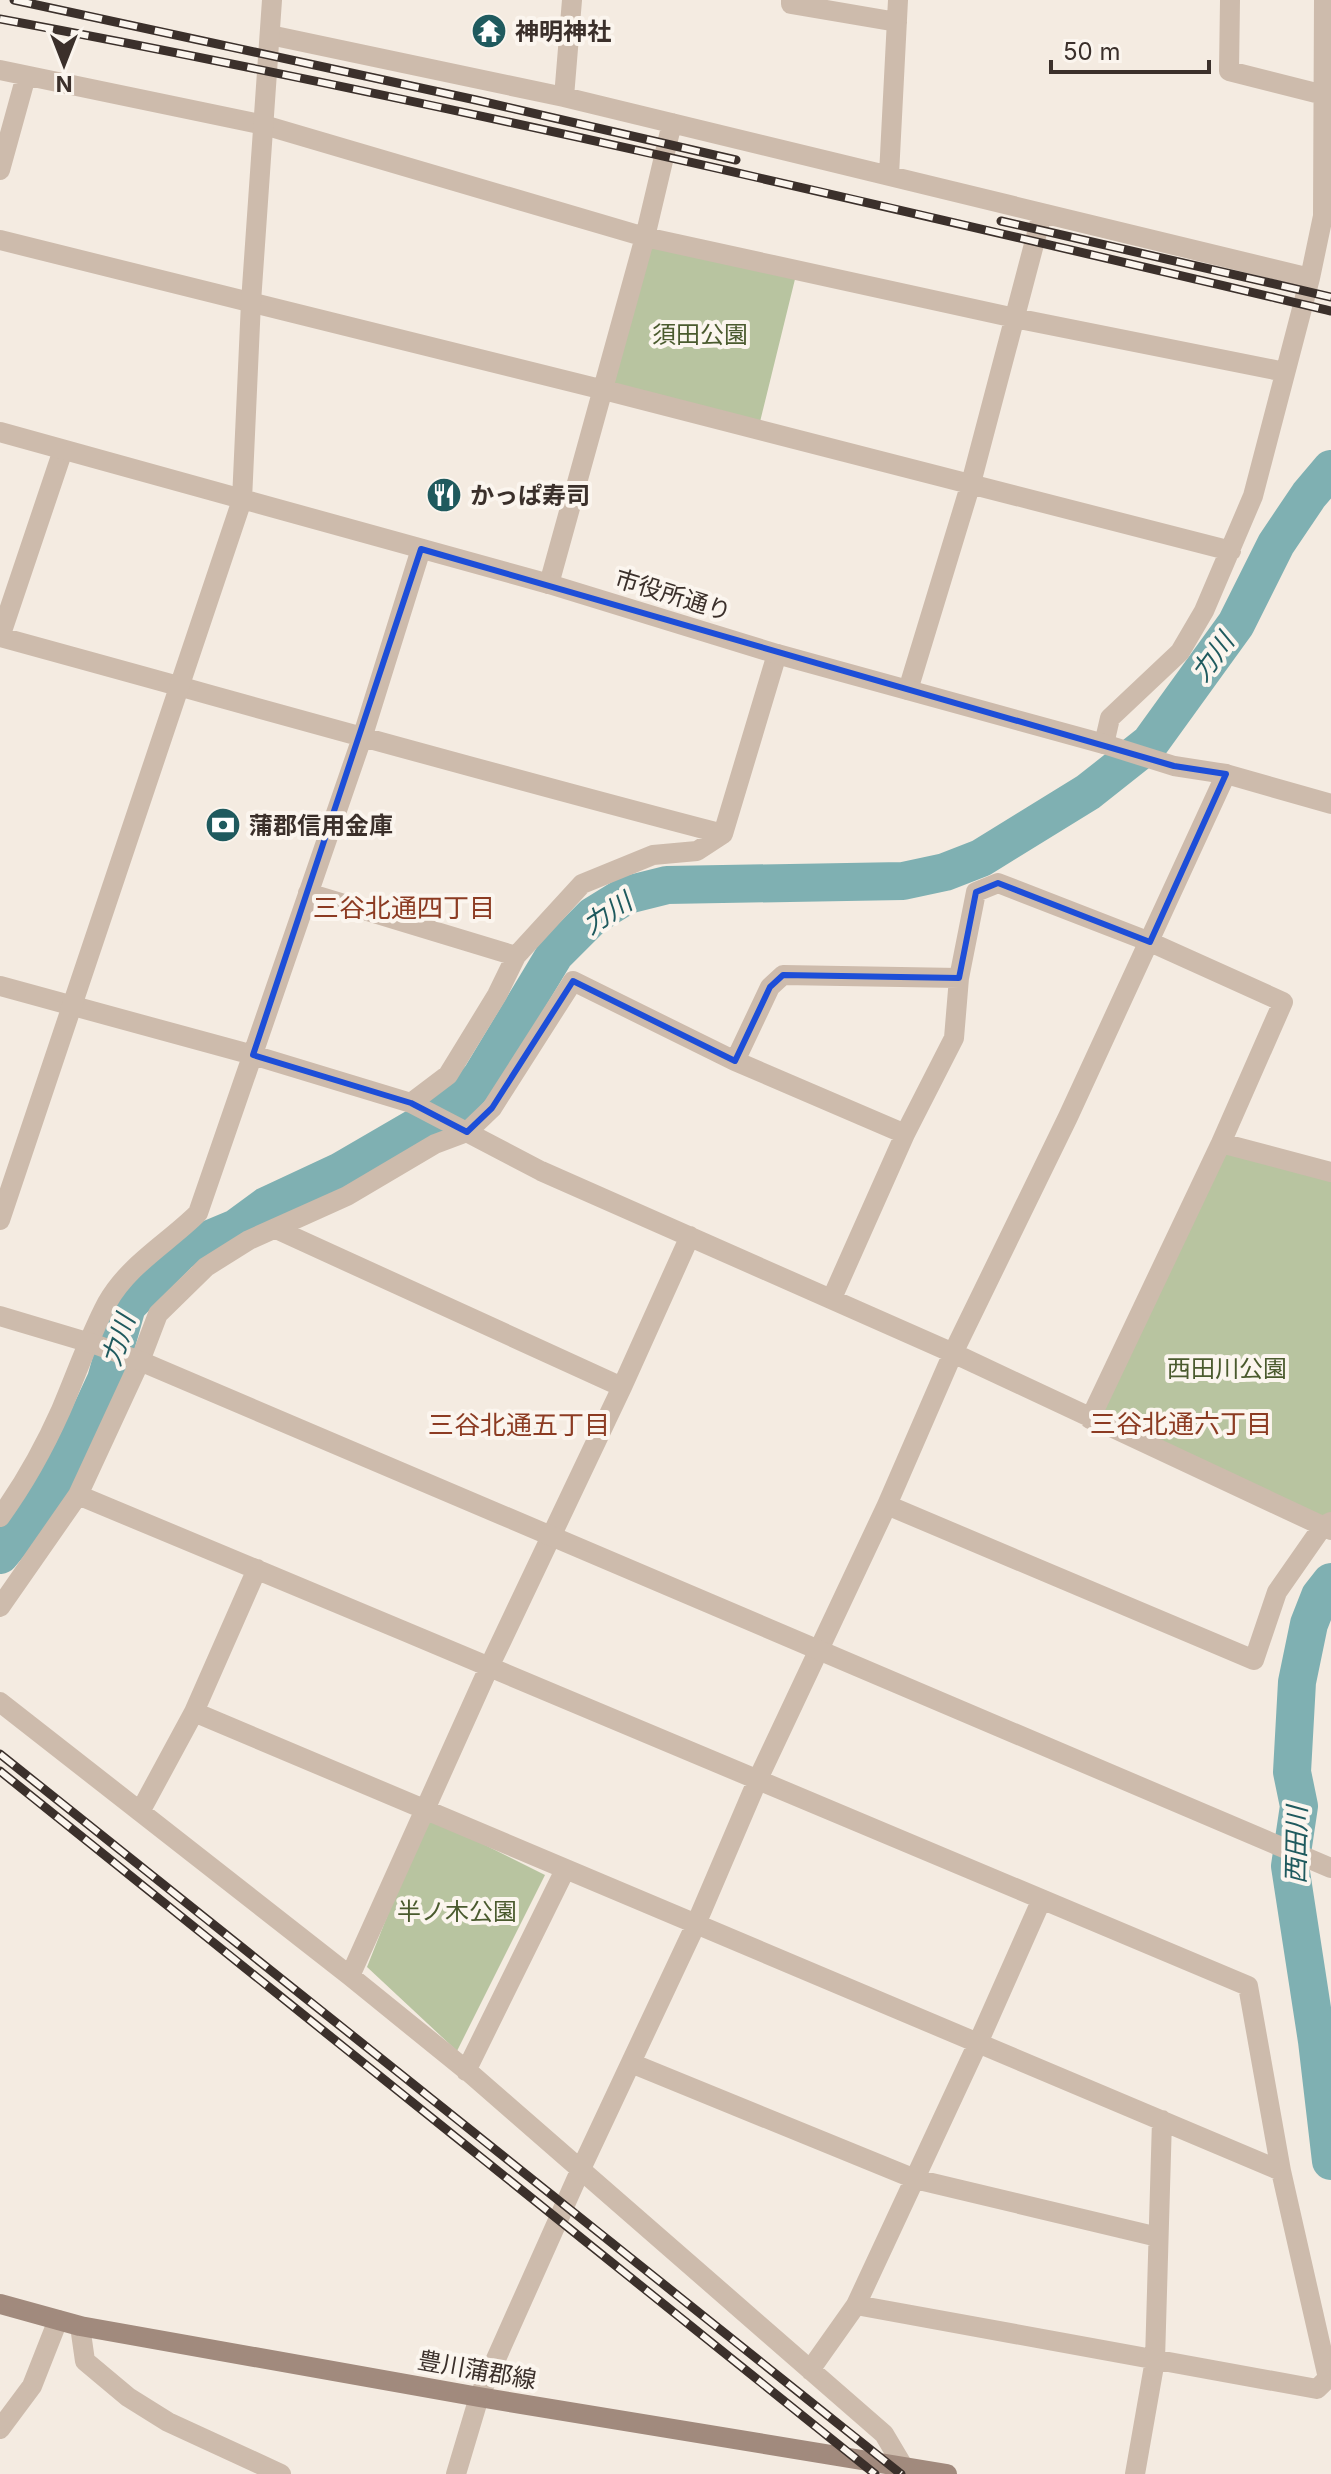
<svg xmlns="http://www.w3.org/2000/svg" width="1331" height="2474" font-family="Inter,'Noto Sans JP',sans-serif">
<style>
.green{fill:#b8c4a0}
.lines{fill:none;stroke-linecap:round;stroke-linejoin:round}
.river{stroke:#7fb0b2;stroke-width:38}
.minor{stroke:#cdbbac;stroke-width:20}
.tertiary{stroke:#cdbbac;stroke-width:20}
.secondary{stroke:#a18a7d;stroke-width:20}
.rail-casing{stroke:#3b302b;stroke-width:9}
.rail{stroke:#fbf5ee;stroke-width:6;stroke-dasharray:18;stroke-linecap:butt}
.marked{fill:none;stroke:#1d4ed8;stroke-width:6;stroke-linejoin:round}
.labels{text-anchor:middle;dominant-baseline:central;stroke-width:8;stroke-linejoin:round;paint-order:stroke}
.poi-label{font-size:24px;font-weight:bold;fill:#3b302b;stroke:#fbf5ee;text-anchor:start}
.park-label{font-size:24px;fill:#4a5a2e;stroke:#fbf5ee}
.street-label{font-size:24px;fill:#3b302b;stroke:#fbf5ee}
.water-label{font-size:26px;font-style:italic;fill:#1f5a5e;stroke:#fbf5ee}
.neighbourhood-label{font-size:26px;fill:#8c3b22;stroke:#fbf5ee}
</style>
<rect width="100%" height="100%" fill="#f4ebe1"/>
<path class="green" d="M645 237 797 271 758 430 604 390Z
M1221 1143 1331 1172V1522L1090 1419Z
M427 1816 545 1875 457 2051 367 1967Z"/>
<g class="lines">
<path class="river" d="M0 1555 31 1518 73 1451 106 1380 127 1306 181 1251 236 1228 266 1206 341 1171 458 1103 481 1077 555 954 593 916 627 895 667 885 903 881 945 872 981 858 1088 792 1150 743 1236 624 1276 544 1309 495 1331 469
M1331 1582 1320 1596 1309 1624 1297 1682 1292 1772 1299 1806 1290 1866 1317 2041 1331 2161"/>
<path class="minor" d="M791 0V4L897 22
M1230 0 1229 71 1324 95
M270 35 564 97 1310 278
M0 70 264 125 645 237 1015 318 1285 372
M564 97 572 0
M0 170 26 76
M889 175 898 0
M0 240 604 390 1231 551
M63 450 0 637C241 703 481 771 723 834
M549 584 645 237 672 123
M908 690 971 483 1042 214
M1104 744 1110 718 1180 652 1204 611 1253 496 1310 278 1323 216 1324 0
M308 893 516 956
M0 986 253 1055 411 1103 541 1171 953 1353 1331 1530
M735 1061 770 987 783 975 959 978
M411 1103 448 1075 497 995 516 956 582 884 653 855 697 851 723 834 777 654
M905 1134 954 1038 959 978 976 892 998 883 1150 942 1283 1002 1221 1143 1090 1419
M1221 1143 1331 1172
M276 1229 622 1387
M78 1495C469 1656 856 1825 1248 1986L1281 2171 1328 2378 1317 2389 856 2305
M887 1505 1254 1660 1277 1592 1323 1526 1331 1522
M0 1517C24 1484 44 1448 61 1410 76 1375 89 1337 107 1303 129 1264 168 1243 198 1213L363 735 421 549
M0 1607 78 1495 140 1361 158 1314 206 1267 249 1240 347 1196 435 1144 467 1132 492 1108 573 981 735 1061 905 1134 832 1298
M0 1702 350 1976 471 2074 884 2434 903 2466
M194 1712 257 1569
M141 1810 194 1712 1281 2171
M350 1976 490 1665 622 1387 690 1236
M631 2063 915 2179 1158 2237
M466 2071 565 1870
M80 2326 85 2361 128 2397 168 2422 281 2474
M810 2370 856 2305 978 2043 1041 1901
M0 2429 32 2386 58 2320
M456 2474 479 2397 580 2171 696 1924 758 1779 887 1505 953 1353 1068 1117 1226 774
M1135 2474 1155 2360 1162 2120"/>
<path class="tertiary" d="M0 432 549 584 777 654 1104 744 1174 766 1226 774 1331 804
M0 1220 242 500 251 302 272 0
M0 1316 97 1345 140 1361 1331 1868"/>
<path class="secondary" d="M0 2304 80 2326 479 2397 947 2474"/>
<defs>
<path id="rail" d="M14 0 476 100 736 160
M0 19C447 102 889 207 1331 311
M1001 221 1331 297
M0 1754 901 2474
M0 1771 875 2474"/>
</defs>
<use href="#rail" class="rail-casing"/>
<use href="#rail" class="rail"/>
</g>
<path class="marked" d="M421 549 1174 766 1226 774 1150 942 998 883 976 892 959 978 783 975 770 987 735 1061 573 981 492 1108 467 1132 411 1103 253 1055Z"/>
<defs>
<symbol id="temple-disc" viewBox="-11 -11 22 22"><circle r="9.5" fill="#1f5a5e" stroke="#fbf5ee"/><path d="M0-6L5-2H3V0L6.5 2.5H4V6H1.5V3h-3V6H-4V2.5H-6.5L-3 0V-2H-5Z" fill="#fff"/></symbol>
<symbol id="restaurant-disc" viewBox="-11 -11 22 22"><circle r="9.5" fill="#1f5a5e" stroke="#fbf5ee"/><path d="M-5-6h1v4h1v-4h1v4h1v-4h1v5L-1.5 .5V6h-2V.5L-5-1ZM5-6V6H3V1.5H1.5Q1.5-4 5-6Z" fill="#fff"/></symbol>
<symbol id="bank-disc" viewBox="-11 -11 22 22"><circle r="9.5" fill="#1f5a5e" stroke="#fbf5ee"/><path d="M-6-4H6V4H-6ZM0-2.3a2.3 2.3 0 1 0 0 4.6a2.3 2.3 0 1 0 0-4.6Z" fill="#fff"/></symbol>
</defs>
<g fill-rule="evenodd">
<use href="#temple-disc" x="469" y="11" width="40" height="40"/>
<use href="#restaurant-disc" x="424" y="475" width="40" height="40"/>
<use href="#bank-disc" x="203" y="805" width="40" height="40"/>
</g>
<g class="labels">
<g class="poi-label">
<text x="515" y="31">神明神社</text>
<text x="470" y="495">かっぱ寿司</text>
<text x="249" y="825">蒲郡信用金庫</text>
</g>
<g class="park-label">
<text x="700" y="334">須田公園</text>
<text x="1227" y="1368">西田川公園</text>
<text x="457" y="1911">半ノ木公園</text>
</g>
<g class="street-label">
<text transform="translate(673 595) rotate(17)">市役所通り</text>
<text transform="translate(477 2370) rotate(10)">豊川蒲郡線</text>
</g>
<g class="water-label">
<text transform="translate(1212 657) rotate(-54)">力川</text>
<text transform="translate(607 913) rotate(-33)">力川</text>
<text transform="translate(118 1340) rotate(-72)">力川</text>
<text transform="translate(1296 1845) rotate(-89)">西田川</text>
</g>
<g class="neighbourhood-label">
<text x="404" y="907">三谷北通四丁目</text>
<text x="1181" y="1423">三谷北通六丁目</text>
<text x="519" y="1424">三谷北通五丁目</text>
</g>
</g>
<g transform="translate(64 64) rotate(180)" stroke="#fbf5ee" stroke-width="6" paint-order="stroke">
<path d="M0-6L14 30L0 20L-14 30Z" fill="#3b302b"/>
<text y="-12" font-size="22" font-weight="bold" text-anchor="middle" fill="#3b302b">N</text>
</g>
<path d="M1051 60v12h158v-12" fill="none" stroke="#3b302b" stroke-width="4"/>
<text x="1063" y="60" font-size="24" fill="#3b302b" stroke="#fbf5ee" stroke-width="6" paint-order="stroke">50 m</text>
</svg>
